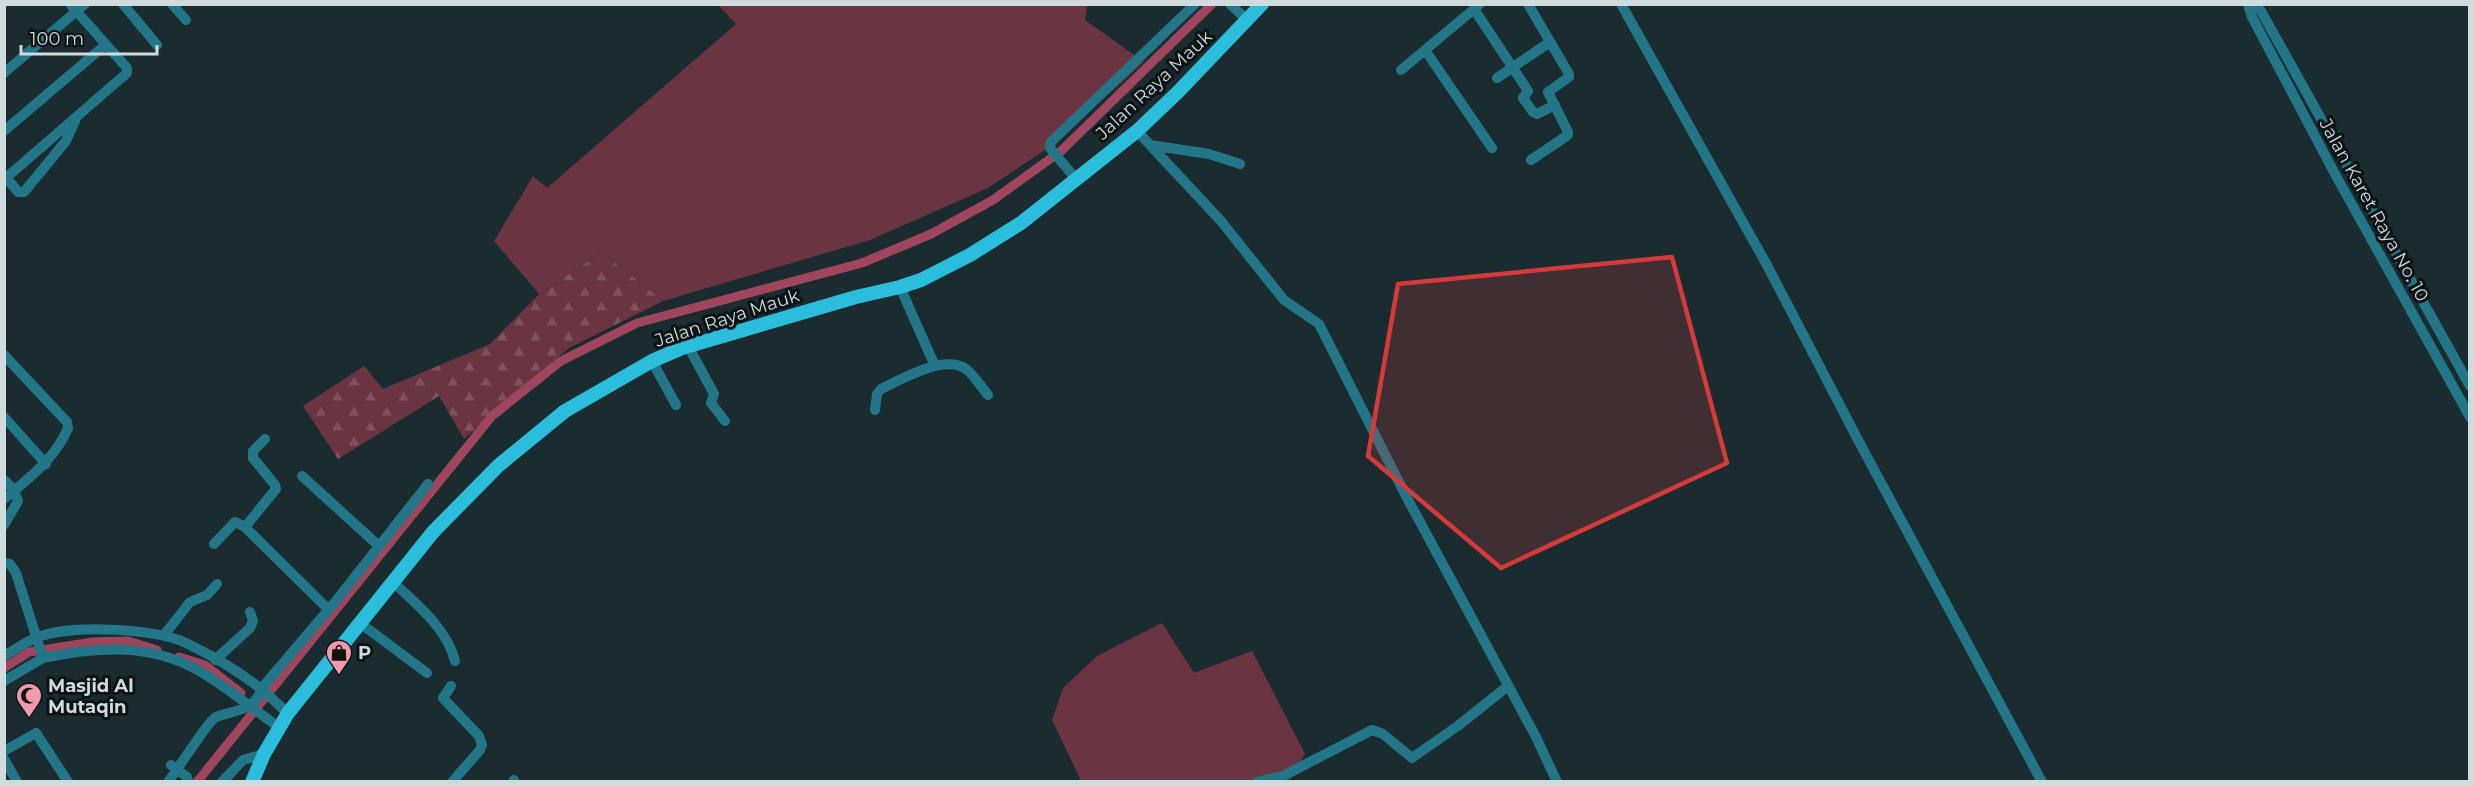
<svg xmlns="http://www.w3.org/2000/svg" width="2474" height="786" font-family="Montserrat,sans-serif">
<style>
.grass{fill:#6b3441}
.forest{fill:url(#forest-firs)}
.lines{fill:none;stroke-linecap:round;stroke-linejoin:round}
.canal{stroke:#9f465e;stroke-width:9}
.minor{stroke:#237688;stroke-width:10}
.major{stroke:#2bbedc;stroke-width:14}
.marked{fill:#d53a3a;fill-opacity:0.2;stroke:#d53a3a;stroke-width:4.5;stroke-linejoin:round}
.labels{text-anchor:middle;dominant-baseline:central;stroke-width:6;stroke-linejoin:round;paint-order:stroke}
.street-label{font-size:18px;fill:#d0dbdd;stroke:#0c1315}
.poi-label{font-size:18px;font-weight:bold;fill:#d0dbdd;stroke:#0c1315;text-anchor:start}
</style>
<defs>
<pattern id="forest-firs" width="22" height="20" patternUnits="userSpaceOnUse" patternTransform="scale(1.5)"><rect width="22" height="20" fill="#6b3441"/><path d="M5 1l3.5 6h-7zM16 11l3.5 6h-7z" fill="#7f515c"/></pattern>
</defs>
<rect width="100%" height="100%" fill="#1b2c30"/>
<path class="grass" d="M718 5H1087L1085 20 1144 62 1051 146 988 188 870 240 663 301 602 252 539 294 494 241 533 176 547 188 736 24Z
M1162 623 1194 673 1252 651 1305 754 1291 779 1260 782 1081 781 1052 720 1063 688 1097 656Z"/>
<path class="forest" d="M602 252 663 301 569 348 464 439 439 396 338 459 303 406 364 366 383 389 490 344 539 294Z"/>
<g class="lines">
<path class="canal" d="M179 657 205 665 241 693
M4 668 29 652 93 642 128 641 157 650
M197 782 492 416 561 361 637 323 862 263 931 234 993 200 1061 151 1212 4"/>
<path class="minor" d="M123 4 157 45
M172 4 186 20
M1230 4 1247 20
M1528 4 1569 74V77L1548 92 1568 132V135L1531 160
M1621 4 1768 267 1857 438 2042 782
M2248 4 2252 17 2335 174 2470 417
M2253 4 2261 11 2470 386
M1474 9 1528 91 1523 98 1533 112 1537 114 1555 105
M1425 50 1492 148
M1401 70 1479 5
M4 73 85 4
M1497 78 1550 42
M4 131 104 46
M1137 131 1221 221 1284 300 1319 324 1406 496 1536 737 1557 782
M1150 145 1209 154 1240 164
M4 175 18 192H24L66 141 75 121
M7 177 127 73V68L70 4
M1076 179 1050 148 1051 142 1195 4
M900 287 935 366
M688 346 714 394 711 403 725 421
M4 355 67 422 68 428C55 459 29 478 4 499
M652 361 676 405
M875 410 877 394 881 389C902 379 944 354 966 369 975 376 981 387 988 395
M4 417 46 464
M265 439 253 451V458L275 485 276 489 245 527 329 610
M302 476 379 546
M4 480 14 490 18 501 4 525
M214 544 235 522 245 527
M4 563 10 564 16 573 43 658 4 681
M393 582C416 604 447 628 455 661
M360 623 427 673
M164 635 190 602 207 595 217 584
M4 656C15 650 25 642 36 638 67 624 155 628 186 643 211 655 238 671 260 688 270 696 278 705 288 713
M43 658C96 647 147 643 196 669 225 685 251 708 279 727
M215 660 250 628 253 621 250 612
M451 686 443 698 479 736 482 745 480 750 452 782
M4 751 36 733 68 782
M4 759 17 782
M171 765 187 777 188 782
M168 782C176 772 209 720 216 717 232 711 257 710 261 689L335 602 428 484
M222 782 243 760 264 754
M513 782 514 780
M1257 782 1283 776 1372 730 1383 734 1412 758 1459 725 1508 686"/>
<path class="major" d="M252 782 264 754 288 713 433 532 498 466 565 411 652 361 682 348 856 297 900 287 921 280 970 255 1021 223 1137 131 1178 92 1262 4"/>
</g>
<path class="marked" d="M1672 257 1727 463 1501 568 1368 456 1398 284Z"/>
<defs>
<symbol id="shop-pin" viewBox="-11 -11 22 30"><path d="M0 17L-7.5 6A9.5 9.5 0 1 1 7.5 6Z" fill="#f29aad" stroke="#0c1315"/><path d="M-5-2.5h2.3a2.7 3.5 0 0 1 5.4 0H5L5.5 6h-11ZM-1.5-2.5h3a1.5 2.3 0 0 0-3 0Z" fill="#111"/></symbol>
<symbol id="mosque-pin" viewBox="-11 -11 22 30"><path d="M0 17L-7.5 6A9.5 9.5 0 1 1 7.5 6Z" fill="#f29aad" stroke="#0c1315"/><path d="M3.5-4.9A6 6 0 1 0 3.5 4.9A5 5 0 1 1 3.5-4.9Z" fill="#111"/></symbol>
</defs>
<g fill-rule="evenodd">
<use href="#shop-pin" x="324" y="638" width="30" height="40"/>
<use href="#mosque-pin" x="14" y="681" width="30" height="40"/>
</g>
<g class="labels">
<g class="street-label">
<text transform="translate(1154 85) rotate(-43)">Jalan Raya Mauk</text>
<text transform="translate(2374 210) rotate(61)">Jalan Karet Raya No. 10</text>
<text transform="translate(727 318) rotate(-18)">Jalan Raya Mauk</text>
</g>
<g class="poi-label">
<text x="358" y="653">P</text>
<text x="48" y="686">Masjid Al<tspan x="48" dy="21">Mutaqin</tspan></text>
</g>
</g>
<rect width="2474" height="786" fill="none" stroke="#d0dbdd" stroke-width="12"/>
<path d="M21 45v9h136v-9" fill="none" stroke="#d0dbdd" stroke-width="3"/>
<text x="30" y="45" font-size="18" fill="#d0dbdd" stroke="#0c1315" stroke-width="4.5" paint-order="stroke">100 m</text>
</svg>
